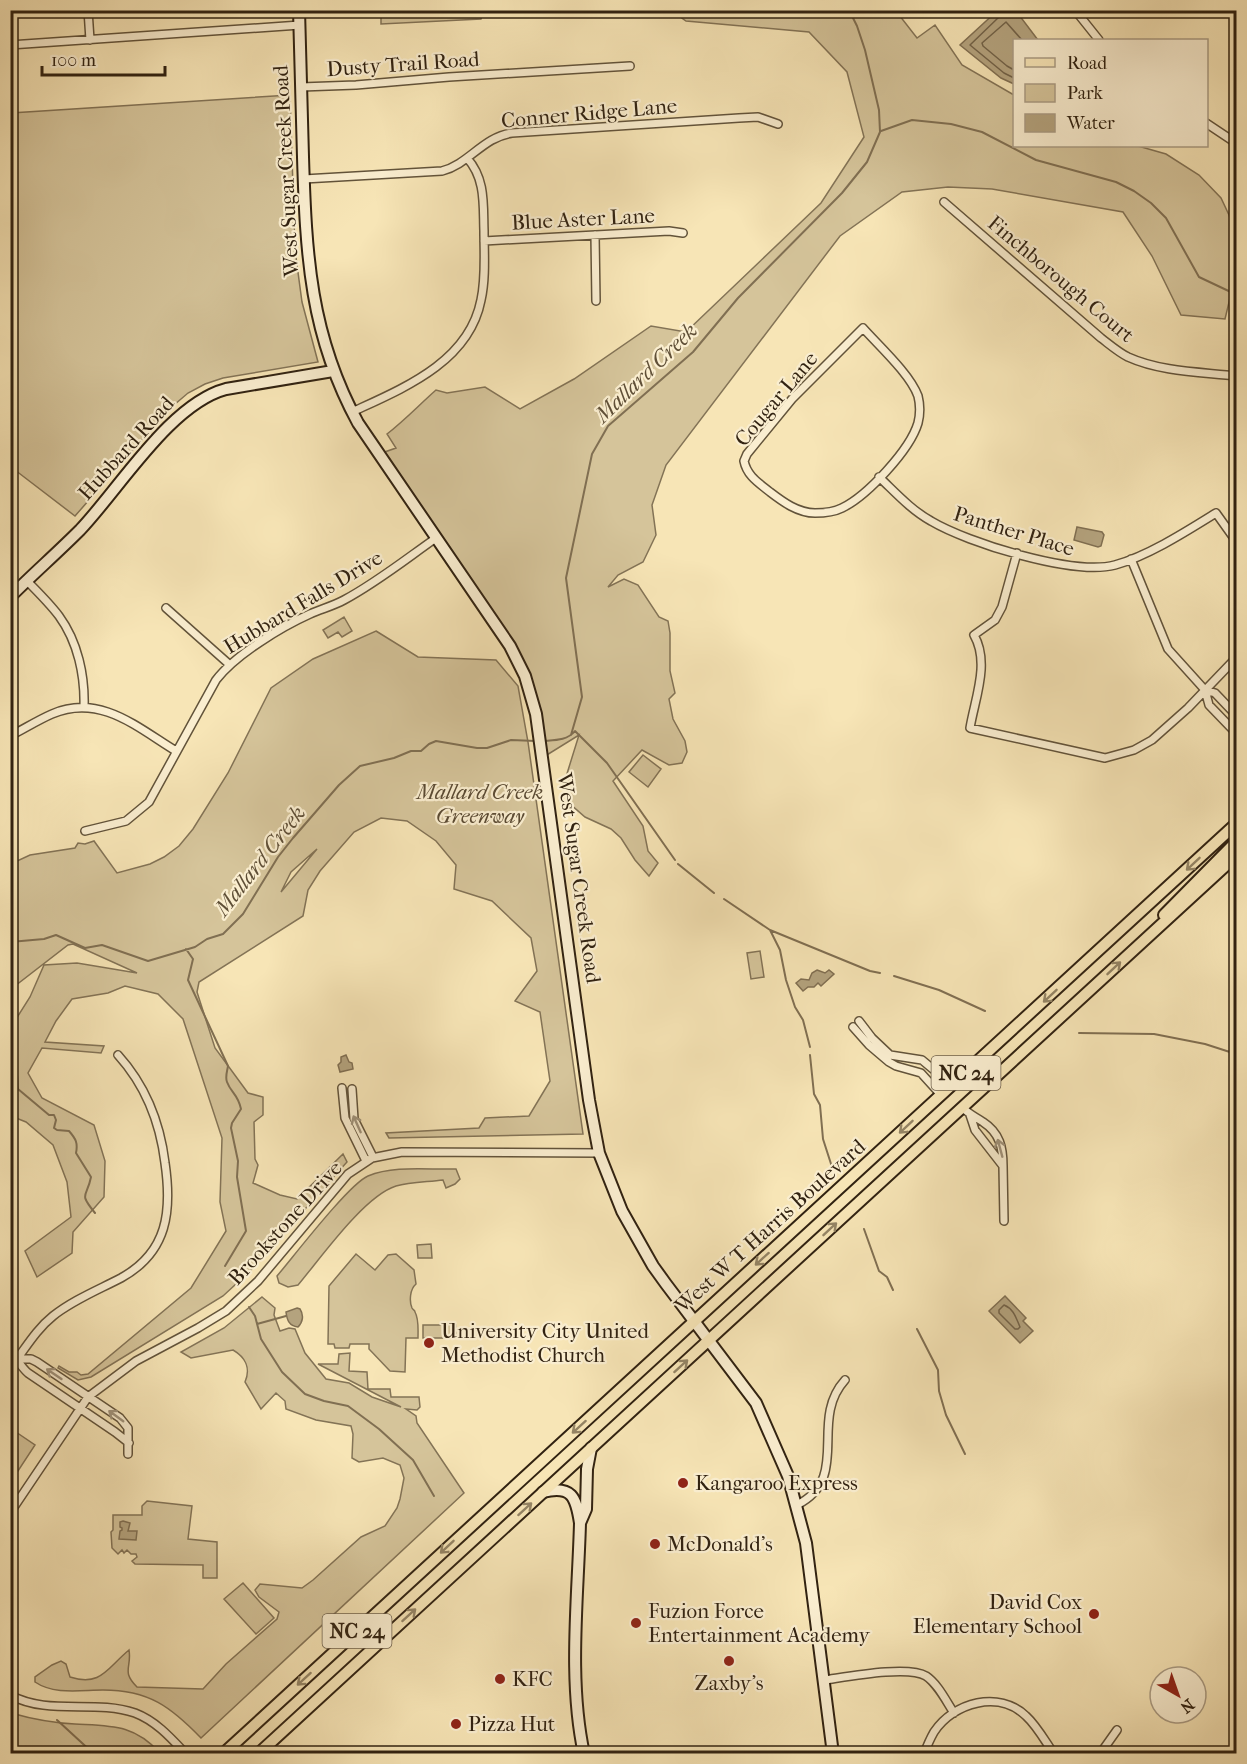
<svg xmlns="http://www.w3.org/2000/svg" width="1247" height="1764" font-family="'IM FELL French Canon',serif">
<style>
.green{fill:#d5c49a;stroke:#837356;stroke-width:1.5;fill-rule:evenodd}
.water{fill:#b4a37e;stroke:#806f52;stroke-width:1.5}
.lines{fill:none;stroke-linecap:round;stroke-linejoin:round}
.shore{stroke:#726248;stroke-width:1.5}
.stream{stroke:#806f52;stroke-width:2}
.street-casing{stroke:#62533a;stroke-width:10}
.secondary-casing{stroke:#312211;stroke-width:14}
.primary-casing{stroke:#312211;stroke-width:14}
.street{stroke:#faeed0;stroke-width:7}
.secondary{stroke:#faeed0;stroke-width:10}
.primary{stroke:#f7e5b6;stroke-width:10}
.oneway{stroke:#948464}
.oneway2{stroke:#a0927a}
.poi-dot{fill:#8f2418;stroke:#faeed0;stroke-width:2}
.labels{text-anchor:middle;dominant-baseline:central;stroke-width:4.5;stroke-linejoin:round;paint-order:stroke}
.shield{fill:#faeed0;stroke:#6d5f4a;stroke-width:1.5}
.shield-label{font-size:20px;font-weight:bold;fill:#312211}
.street-label{font-size:21px;fill:#312211;stroke:#faeed0}
.park-label{font-size:21px;font-style:italic;fill:#5a4a33;stroke:#faeed0}
.poi-label{font-size:21px;fill:#312211;stroke:#faeed0;text-anchor:start}
.water-label{font-size:22px;font-style:italic;fill:#5f4f37;stroke:#faeed0}
</style>
<rect width="100%" height="100%" fill="#f7e5b6"/>
<filter id="stains"><feTurbulence type="fractalNoise" baseFrequency=".00333" numOctaves="4"/><feColorMatrix values="0 0 0 0 .2 0 0 0 0 .09 0 0 0 0 .02 0 0 0 .5 -.17"/></filter>
<radialGradient id="worn" r=".72"><stop offset=".6" stop-color="#630" stop-opacity="0"/><stop offset="1" stop-color="#630" stop-opacity=".3"/></radialGradient>
<path class="green" d="M381 11V10L483 11 481 19 381 24Z
M672 11H896L917 38 935 25 962 65 1014 95V146H1138L1166 154 1199 175 1221 198 1229 215 1236 235V273L1225 319 1181 315 1152 256 1123 212 992 189 948 187 902 192 840 236 666 465 652 505 656 535 643 562 618 575 608 587 624 579 638 585 659 617 668 621 670 633V671L675 693 669 699 673 719 685 741 687 752 682 763 669 765 642 750 613 781 643 826 648 851 658 863 649 876 635 860 621 838 611 829 585 817 569 803 565 780 579 735 542 758 525 676 379 454 396 448 387 434C405 420 419 405 436 390L447 393 485 387 520 409 574 379 651 326 686 332 821 203 864 137 847 72 809 32 686 21Z
M290 95 295 250 302 302 318 362 223 378 205 384 188 393 167 411 75 516 11 467V113Z
M344 617 352 631 342 637 338 632 328 638 323 630Z
M376 631 418 657 496 660 518 686 528 742 583 1134 389 1138 386 1133 479 1128 485 1118 529 1116 550 1081 540 1012 515 1001 537 971 531 938 492 901 454 889 456 865 436 841 407 821 381 818 354 832 320 871 308 890 303 916 199 982 197 992 215 1048 248 1093 263 1097V1115L254 1122 255 1159 258 1165 253 1183 280 1195 297 1199 343 1154 347 1162 249 1272 223 1296 91 1377 78 1380 58 1368 59 1366 69 1372H77L81 1375 88 1374 191 1288 226 1231 220 1202 222 1138 183 1019 158 994 125 986 108 993 72 999 56 1021 45 1042 104 1046 101 1053 42 1048 28 1073 42 1098 94 1125 105 1161 104 1197 73 1232 72 1253 37 1277 25 1251 71 1217 67 1182 53 1145 26 1122 11 1116V1027L30 997 44 965 77 963 137 973 73 944 68 945 11 989 10 878 13 877 11 875V862L13 863 30 855 75 848 78 843 85 844 94 841 117 873 150 864 164 857 179 846 193 829 228 773 271 688 313 659ZM317 849 281 892 291 872Z
M643 755 661 769 648 787 629 772Z
M760 951 764 977 751 979 747 953Z
M456 1169 460 1179 455 1184 446 1188 443 1180C428 1182 410 1182 396 1186 364 1196 320 1259 298 1285L288 1287 279 1283 277 1276C294 1256 349 1184 368 1176 394 1165 429 1170 456 1169Z
M431 1244 432 1258H418L417 1245Z
M356 1254 375 1270 388 1255 396 1254 414 1270 416 1284C410 1289 409 1301 412 1308 413 1310 415 1310 415 1312 419 1319 418 1329 418 1338H406L405 1372 390 1371 369 1349V1344H350L349 1348H335L334 1344H328L329 1286Z
M262 1297 275 1308 274 1315 280 1331 289 1328 295 1329 305 1353 326 1379 349 1383 372 1397 401 1407 318 1364H338L339 1354 350 1353 349 1371 367 1372 368 1389H390L391 1397H419L420 1407 417 1410 406 1409 416 1416 417 1423 464 1493 201 1738C171 1707 149 1690 103 1690 81 1690 54 1695 35 1682V1677L52 1665 61 1661 66 1664 70 1677C101 1687 107 1668 129 1650 132 1668 121 1671 137 1687L203 1689 226 1664 277 1619 279 1612 259 1597 255 1590 260 1584 302 1588 313 1580 361 1537 385 1526 397 1508 400 1499 404 1478 400 1465 383 1458 359 1462 352 1458 353 1434 351 1426 316 1420 286 1409 285 1401 276 1393 261 1409 245 1382C251 1368 245 1357 233 1350L191 1358 181 1352 224 1328Z
M423 1325H456V1338H423Z
M10 1428 35 1445 18 1471 11 1466Z
M147 1501 192 1506 188 1539 217 1542V1578H203V1565L135 1564 132 1561 137 1557 136 1554H131L127 1550 124 1553 122 1550 118 1554 112 1548 111 1532 113 1530V1515H142V1506Z
M243 1583 274 1618 256 1634 224 1599Z
M11 1713C32 1719 53 1723 75 1724 111 1726 134 1724 160 1753H11Z"/>
<path class="water" d="M997 11H1016L1038 40H1014V84L1001 78 960 45Z
M1077 527 1102 532 1104 535 1101 546 1098 547 1074 540Z
M817 970 825 973 829 970 834 974 821 986 818 983 814 987H808L803 991 796 983 801 979 809 980 812 973Z
M346 1055 349 1062 352 1063 353 1069 340 1072 338 1065 341 1062V1057Z
M1005 1296 1026 1318 1023 1321 1033 1331 1020 1343 989 1311Z
M297 1308 300 1309C304 1315 303 1322 298 1327 289 1326 287 1320 286 1312Z
M123 1521 130 1523 128 1531H137L136 1540 119 1539 120 1531 122 1530V1528L120 1527V1522Z"/>
<g class="lines">
<path class="shore" d="M1001 10 999 17 970 45 1004 73 1014 78
M1014 70 1007 66 983 46 982 43 1006 22 1022 40
M1004 1305C1014 1309 1016 1318 1020 1327L1018 1329H1015L999 1313V1310Z"/>
<path class="stream" d="M881 131 912 120 951 124 982 132 1036 160 1116 182 1134 191 1151 203 1166 218 1199 277 1235 294
M571 735 582 697 566 578 592 454 608 426 693 352 738 298 842 193 867 162 880 132 879 110 865 50 857 26 849 10
M542 741C554 740 567 741 575 731L607 763 675 860
M678 864 714 893
M724 899 770 930 870 971 880 973
M770 930 780 950 786 980 795 1007 803 1020 810 1047
M10 942 44 939 56 935 85 948 102 945 148 961 195 947 207 939 223 934 243 914 278 857 293 838 339 785 360 766 394 758 411 751H421L429 744 436 741 477 748H487L511 740 536 741
M186 949 193 959 188 980 228 1066C227 1072 225 1077 227 1082 231 1093 238 1094 241 1109L232 1123 231 1128 238 1161 237 1177 246 1231 225 1266
M894 976 939 990 985 1011
M10 1023C21 1035 10 1048 11 1061 12 1069 12 1064 16 1070 18 1075 17 1083 18 1089L49 1115H54L56 1120 54 1128 57 1130 69 1131C76 1139 78 1143 76 1153L91 1177C87 1198 78 1192 95 1213
M1079 1033 1154 1034 1205 1044 1236 1054
M810 1055 814 1094 820 1105 823 1139 832 1167
M864 1229 879 1271 887 1277 893 1290
M249 1307 255 1316 261 1339 282 1372 305 1394 324 1401 348 1406 379 1429 413 1460 434 1496
M257 1324 286 1316
M917 1329 938 1370 939 1391 946 1415 965 1454
M57 1720 94 1754"/>
<defs>
<path id="street" d="M88 10 90 40
M1075 10 1099 40
M10 45 300 25
M301 87 356 85 449 77 630 66
M1206 123 1236 143
M304 179 442 171C469 164 483 137 512 133L739 118 758 117 778 124
M944 202 1101 338C1109 344 1118 352 1128 357 1161 372 1202 372 1236 376
M595 235 596 301
M484 241 669 231 683 233
M863 328C879 346 910 374 918 396 920 404 920 415 918 423 910 450 867 496 842 508 834 512 824 513 815 513 798 513 783 502 770 492 759 483 747 476 744 461L747 454 792 399Z
M352 412C404 388 469 362 481 300 486 278 484 253 484 231 483 205 486 179 467 158
M879 477C895 492 911 510 931 521 968 543 1074 576 1115 565 1148 556 1187 531 1216 513L1236 541
M1017 553 1002 607 995 620 974 635C990 663 975 698 970 728L1105 758 1134 750 1152 740 1188 708 1236 658
M1131 559 1168 649 1205 690 1215 693 1236 715
M27 581C38 592 50 604 59 616 78 642 85 676 84 707
M166 608 230 665
M1205 690 1209 705 1236 733
M10 736C24 729 38 720 52 714 100 693 138 728 176 751
M85 831 126 821 149 802 216 680C235 655 281 627 310 614 321 609 333 606 344 600 376 583 406 559 436 538
M859 1021 872 1038 890 1055 922 1060 952 1085
M853 1027 869 1045 889 1062 896 1066 921 1073 941 1095
M342 1088 345 1118 366 1161
M352 1089 354 1119 373 1157
M963 1108C970 1115 976 1117 983 1122 1000 1133 1003 1148 1003 1166L975 1130 970 1115
M1003 1166 1004 1221
M10 1354C18 1359 21 1367 28 1373L115 1432 129 1443
M17 1359C28 1344 38 1328 53 1316 73 1300 98 1290 121 1278 168 1252 172 1211 165 1163 160 1122 146 1086 118 1055
M17 1359H31L37 1362 120 1418 128 1428V1454
M797 1505C852 1477 808 1421 845 1380
M10 1513 88 1397 136 1361 198 1328 226 1311 258 1281 348 1174 372 1158 402 1152 599 1153
M824 1680C846 1677 908 1665 926 1676 938 1684 946 1701 954 1713
M10 1695C49 1716 94 1699 135 1713 156 1721 171 1738 186 1754
M924 1754C927 1746 930 1739 934 1732 954 1702 999 1690 1026 1716 1037 1726 1045 1741 1054 1754
M1100 1754 1117 1730"/>
<path id="secondary" d="M299 10C300 59 302 108 303 157 306 255 310 335 358 423L510 646 525 676 536 714 589 1100 599 1153 622 1211 653 1266 666 1284 756 1403 788 1476 806 1543 833 1754
M10 597C33 574 57 553 80 530 120 488 170 404 226 389L333 371
M543 1492C572 1485 576 1497 580 1523 578 1598 568 1680 584 1754
M580 1523 586 1509 587 1469 591 1448"/>
<path id="primary" d="M1164 915 1236 842
M223 1754 1236 824
M258 1754 1236 856"/>
</defs>
<use href="#street" class="street-casing"/>
<use href="#secondary" class="secondary-casing"/>
<use href="#primary" class="primary-casing"/>
<use href="#street" class="street"/>
<use href="#secondary" class="secondary"/>
<use href="#primary" class="primary"/>
</g>
<defs><path id="oneway-shaft" d="M-6 0H5M1.5-3L5.5 0L1.5 3" fill="none" stroke-width="1.6" stroke-linecap="round" stroke-linejoin="round" transform="scale(1.5)"/></defs>
<g class="oneway">
<use href="#oneway-shaft" transform="translate(1193 864) rotate(137)"/>
<use href="#oneway-shaft" transform="translate(1114 968) rotate(-43)"/>
<use href="#oneway-shaft" transform="translate(1050 996) rotate(137)"/>
<use href="#oneway-shaft" transform="translate(906 1127) rotate(137)"/>
<use href="#oneway-shaft" transform="translate(830 1229) rotate(-43)"/>
<use href="#oneway-shaft" transform="translate(762 1259) rotate(138)"/>
<use href="#oneway-shaft" transform="translate(681 1366) rotate(-42)"/>
<use href="#oneway-shaft" transform="translate(579 1427) rotate(138)"/>
<use href="#oneway-shaft" transform="translate(525 1509) rotate(-42)"/>
<use href="#oneway-shaft" transform="translate(447 1547) rotate(137)"/>
<use href="#oneway-shaft" transform="translate(409 1615) rotate(-42)"/>
<use href="#oneway-shaft" transform="translate(304 1679) rotate(138)"/>
</g>
<g class="oneway2">
<use href="#oneway-shaft" transform="translate(357 1124) rotate(-114)"/>
<use href="#oneway-shaft" transform="translate(1000 1148) rotate(-105)"/>
<use href="#oneway-shaft" transform="translate(54 1374) rotate(-146)"/>
<use href="#oneway-shaft" transform="translate(116 1416) rotate(-144)"/>
</g>
<g class="poi-dot">
<circle cx="429" cy="1343" r="6"/>
<circle cx="683" cy="1483" r="6"/>
<circle cx="655" cy="1544" r="6"/>
<circle cx="1094" cy="1614" r="6"/>
<circle cx="636" cy="1623" r="6"/>
<circle cx="729" cy="1661" r="6"/>
<circle cx="500" cy="1679" r="6"/>
<circle cx="456" cy="1724" r="6"/>
</g>
<g class="labels">
<g class="shield">
<rect x="931.5" y="1056" width="69" height="34" rx="4.5"/>
<rect x="322.5" y="1614" width="69" height="34" rx="4.5"/>
</g>
<g class="shield-label">
<text x="966" y="1073">NC 24</text>
<text x="357" y="1631">NC 24</text>
</g>
<g class="street-label">
<text transform="translate(403 64) rotate(-4)">Dusty Trail Road</text>
<text transform="translate(589 113) rotate(-5)">Conner Ridge Lane</text>
<text transform="translate(286 171) rotate(-93)">West Sugar Creek Road</text>
<text transform="translate(583 219) rotate(-3)">Blue Aster Lane</text>
<text transform="translate(1061 279) rotate(40)">Finchborough Court</text>
<text transform="translate(776 399) rotate(-50)">Cougar Lane</text>
<text transform="translate(126 448) rotate(-48)">Hubbard Road</text>
<text transform="translate(1014 531) rotate(17)">Panther Place</text>
<text transform="translate(303 602) rotate(-31)">Hubbard Falls Drive</text>
<text transform="translate(579 878) rotate(82)">West Sugar Creek Road</text>
<text transform="translate(285 1223) rotate(-48)">Brookstone Drive</text>
<text transform="translate(770 1226) rotate(-42)">West W T Harris Boulevard</text>
</g>
<g class="park-label">
<text x="480" y="792">Mallard Creek<tspan x="480" dy="24">Greenway</tspan></text>
</g>
<g class="poi-label">
<text x="441" y="1331">University City United<tspan x="441" dy="24">Methodist Church</tspan></text>
<text x="695" y="1483">Kangaroo Express</text>
<text x="667" y="1544">McDonald's</text>
<text x="1082" y="1602" text-anchor="end">David Cox<tspan x="1082" dy="24">Elementary School</tspan></text>
<text x="648" y="1611">Fuzion Force<tspan x="648" dy="24">Entertainment Academy</tspan></text>
<text x="512" y="1679">KFC</text>
<text x="729" y="1683" text-anchor="middle">Zaxby's</text>
<text x="468" y="1724">Pizza Hut</text>
</g>
<g class="water-label">
<text transform="translate(646 373) rotate(-44)">Mallard Creek</text>
<text transform="translate(260 861) rotate(-52)">Mallard Creek</text>
</g>
</g>
<rect width="1247" height="1764" fill="none" stroke="#f7e5b6" stroke-width="36"/>
<rect x="12" y="12" width="1223" height="1740" fill="none" stroke="#312211" stroke-width="3"/>
<rect x="18" y="18" width="1211" height="1728" fill="none" stroke="#312211" stroke-width="1.5"/>
<rect x="1013" y="39" width="195" height="108" fill="#faeed0" stroke="#aa9c84" stroke-width="1.5"/>
<rect x="1025" y="58" width="30" height="9" fill="#f7e5b6" stroke="#aa9c84" stroke-width="1.5"/>
<text x="1067" y="69" font-size="18" fill="#312211">Road</text>
<rect x="1025" y="84" width="30" height="18" fill="#d5c49a" stroke="#aa9c84" stroke-width="1.5"/>
<text x="1067" y="99" font-size="18" fill="#312211">Park</text>
<rect x="1025" y="114" width="30" height="18" fill="#b4a37e" stroke="#aa9c84" stroke-width="1.5"/>
<text x="1067" y="129" font-size="18" fill="#312211">Water</text>
<g transform="translate(1178 1695) rotate(140)"><circle r="28" fill="#faeed0" stroke="#aa9c84" stroke-width="1.5"/>
<path d="M0-4.5L10 22L0 15L-10 22Z" fill="#8f2418"/>
<text y="-9" font-size="16" font-weight="bold" text-anchor="middle" fill="#312211">N</text>
</g>
<path d="M42 66v9h123v-9" fill="none" stroke="#312211" stroke-width="3"/>
<text x="51" y="66" font-size="18" fill="#312211" stroke="#faeed0" stroke-width="4.5" paint-order="stroke">100 m</text>
<rect width="100%" height="100%" filter="url(#stains)"/>
<rect width="100%" height="100%" fill="url(#worn)"/>
</svg>
